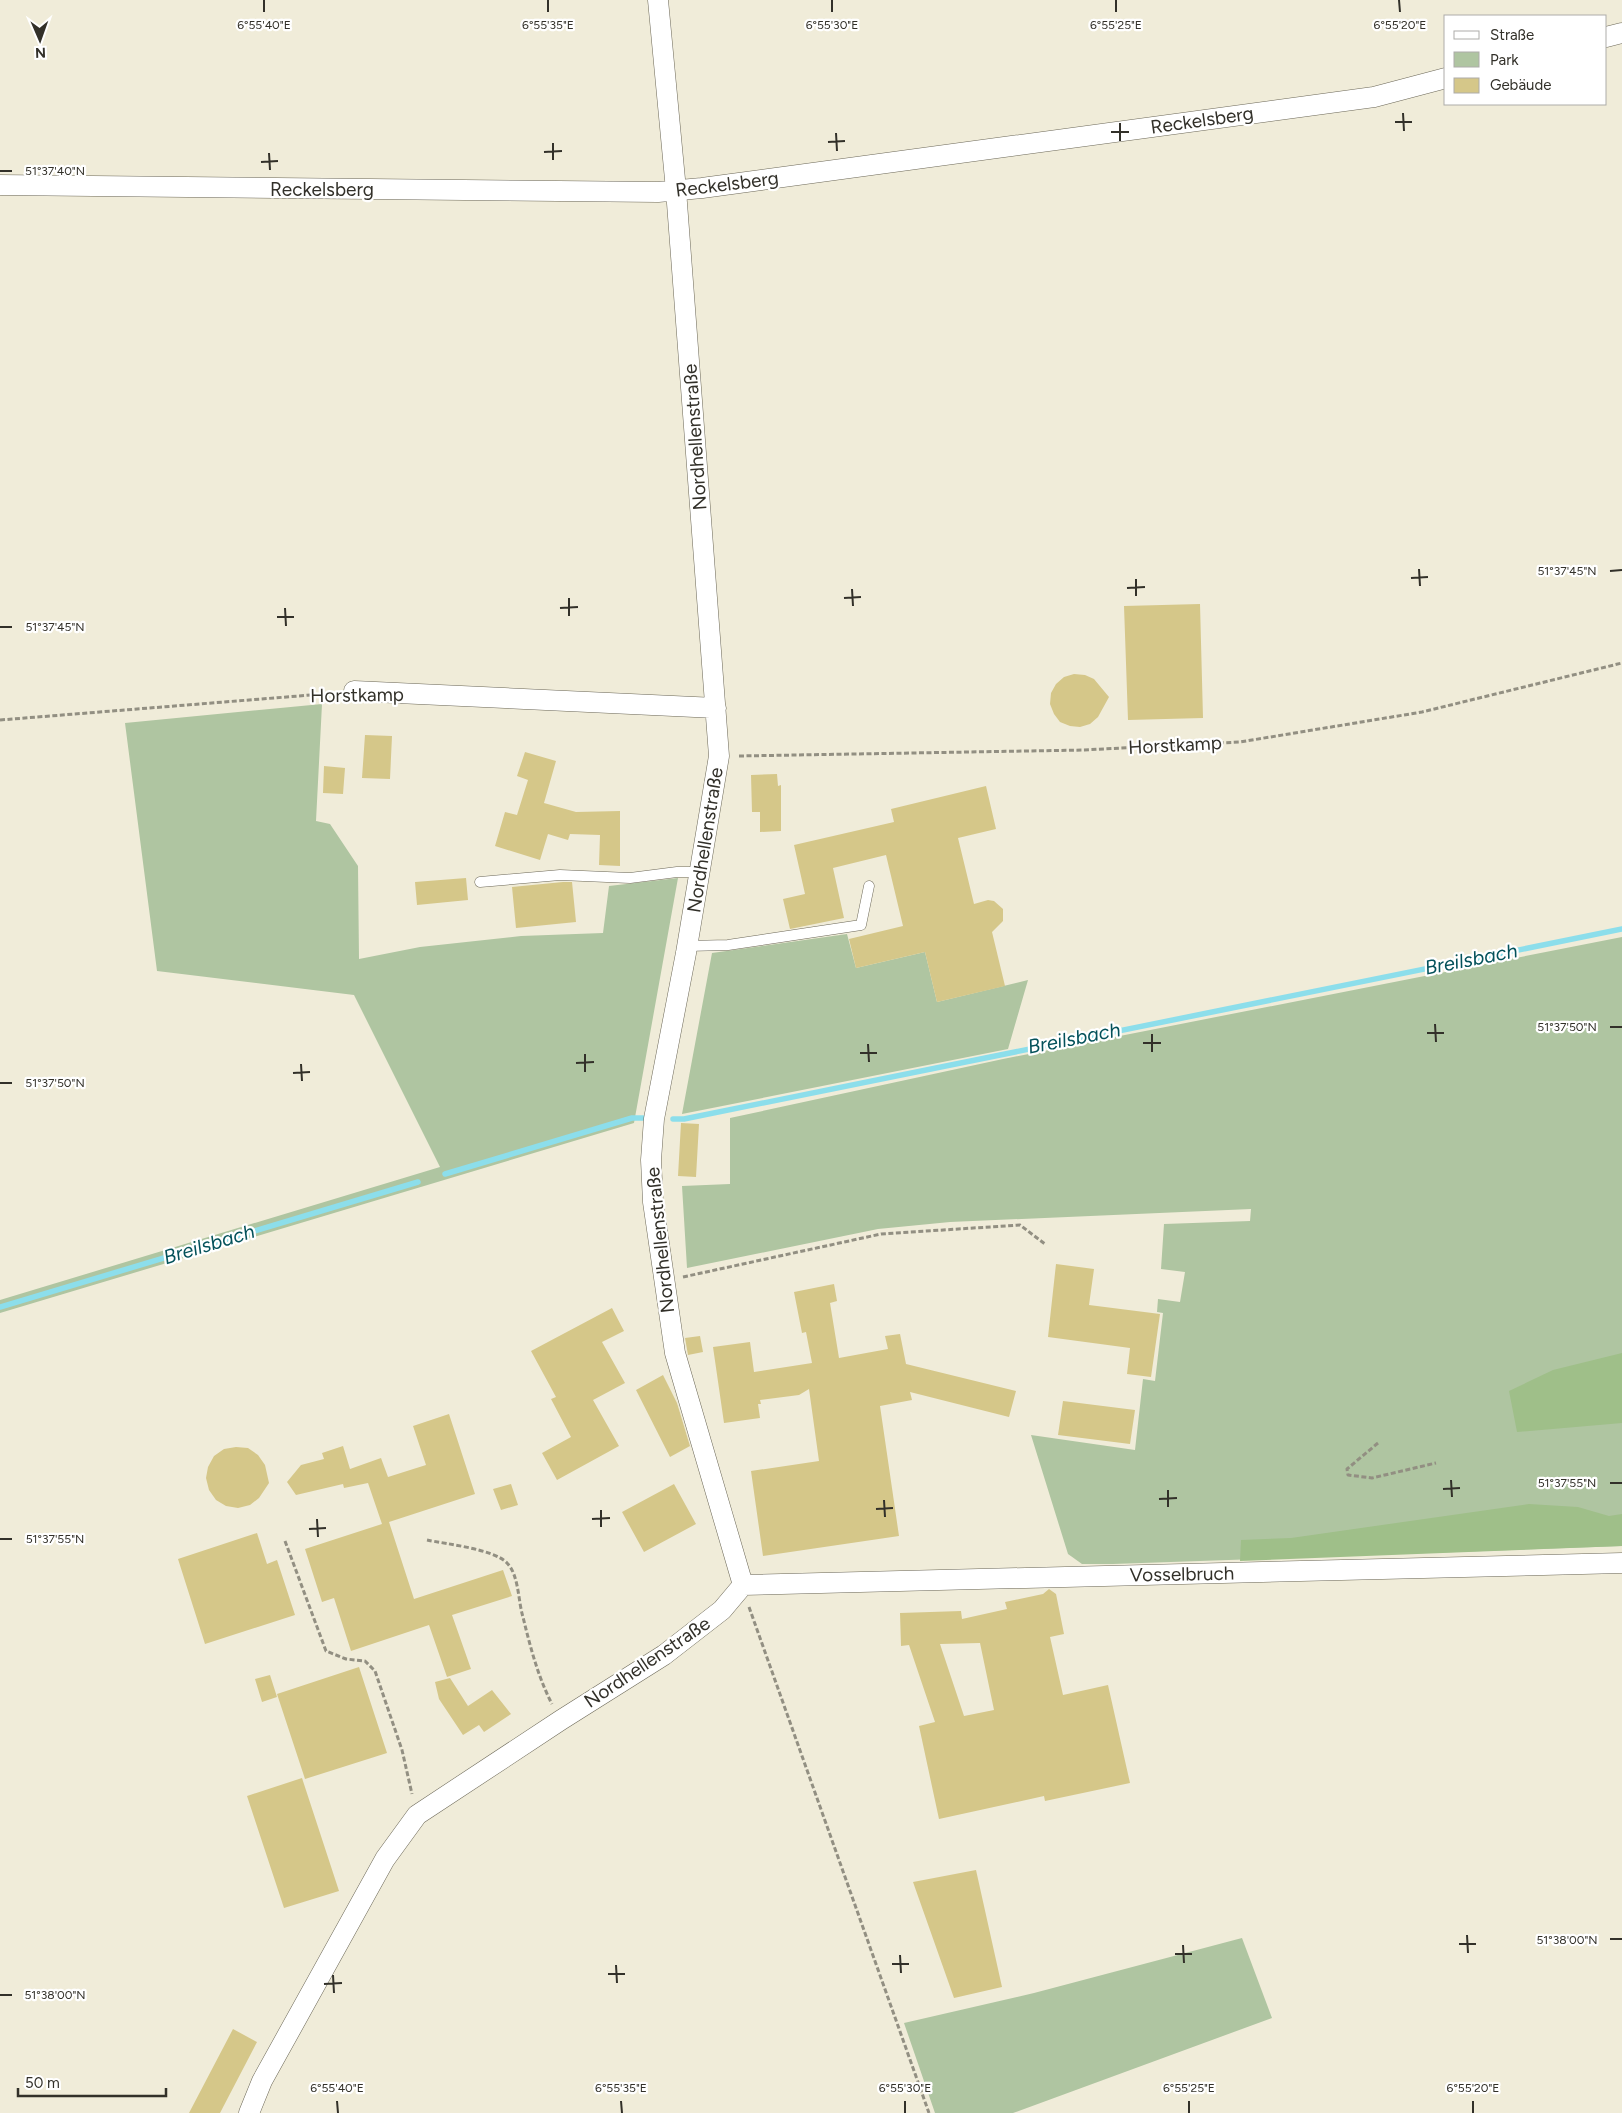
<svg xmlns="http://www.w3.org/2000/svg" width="1622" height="2113" font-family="Figtree,sans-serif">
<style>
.green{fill:#afc5a1}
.forest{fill:#9fbf89}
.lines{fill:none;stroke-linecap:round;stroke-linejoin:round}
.stream{stroke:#8cdeeb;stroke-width:5.5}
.building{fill:#d5c789;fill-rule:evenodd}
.lane-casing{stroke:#6b6757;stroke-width:11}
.street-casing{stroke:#6b6757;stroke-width:21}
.path{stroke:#928f82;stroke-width:3;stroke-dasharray:5 2.5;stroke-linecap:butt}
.lane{stroke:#fff;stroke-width:10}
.street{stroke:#fff;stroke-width:20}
.ticks{fill:none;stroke:#323029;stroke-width:2}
.labels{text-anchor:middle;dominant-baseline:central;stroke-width:4.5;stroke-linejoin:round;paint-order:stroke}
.street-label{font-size:19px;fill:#323029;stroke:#fff}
.water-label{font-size:20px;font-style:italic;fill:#03515a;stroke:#fff}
.ticks-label{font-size:12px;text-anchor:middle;fill:#323029;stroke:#fff;stroke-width:4.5;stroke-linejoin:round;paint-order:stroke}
</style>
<rect width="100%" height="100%" fill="#f0ecd9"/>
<path class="green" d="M322 704 316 821 330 824 358 866 359 959 420 947 521 936 603 933 609 886 678 878 634 1123 0 1313V1300L440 1167 354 995 157 971 125 723Z
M847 934 856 968 925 952 937 1002 1028 980 1008 1049 682 1114 712 953Z
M1622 937V1546L1113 1564H1082L1068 1554 1031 1435 1135 1450 1143 1379 1155 1381 1163 1313 1157 1312 1158 1299 1180 1302 1185 1272 1161 1269 1164 1224 1250 1221 1251 1209 950 1222 878 1229 687 1268 682 1186 730 1184V1118L1003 1059Z
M1242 1938 1272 2018 1013 2113H935L904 2023 1034 1993Z"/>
<path class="forest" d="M1622 1353V1423L1517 1432 1509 1391 1553 1370Z
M1529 1504 1578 1507 1609 1516 1622 1514V1546L1240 1561 1241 1540 1291 1538Z"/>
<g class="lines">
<path class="stream" d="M673 1119H684L1622 929
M445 1174 632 1118H644
M0 1307 418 1182"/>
</g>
<path class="building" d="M1200 604 1203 718 1128 720 1124 606Z
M1074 674 1085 675 1094 679 1109 697 1098 717 1090 724 1080 727 1070 726 1060 722 1054 714 1050 704 1051 693 1056 684 1064 677Z
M365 735 392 736 390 779 362 778Z
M525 752 556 761 544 803 576 812 620 811V866L599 865 600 835 570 834 568 840 548 834 540 860 495 846 505 812 517 815 528 780 517 776Z
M324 766 345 768 343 794 323 793Z
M777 774 778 786 781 785V831L760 832V812H752L751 775Z
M986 786 996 829 958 838 974 904 988 900 994 901 1003 909V921L992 932 1005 986 937 1002 925 952 856 968 849 939 903 926 886 855 833 868 844 918 790 929 783 899 805 894 794 845 894 822 891 809Z
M466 878 468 900 417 905 415 882Z
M563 882H572L576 922 516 928 512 887Z
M681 1123 699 1124 696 1177 678 1176Z
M1056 1264 1094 1269 1089 1305 1160 1314 1151 1377 1127 1374 1130 1348 1048 1337Z
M834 1284 837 1301 830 1303 839 1358 888 1349 885 1336 900 1334 906 1364 1016 1391 1009 1417 910 1392 912 1400 880 1406 899 1536 763 1556 751 1471 819 1461 809 1389 799 1395 760 1400 761 1404H758L760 1418 724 1423 713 1347 750 1342 754 1372 812 1363 806 1332 802 1333 794 1292Z
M612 1308 624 1331 602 1342 625 1383 593 1400 619 1446 557 1480 542 1453 571 1437 551 1399 556 1397 531 1351Z
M700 1336 703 1352 688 1355 685 1338Z
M663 1375 677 1403 690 1446 670 1457 636 1390Z
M1063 1401 1135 1410 1130 1444 1058 1435Z
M449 1414 475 1494 389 1522 414 1599 503 1570 512 1596 452 1615 471 1669 447 1677 429 1625 351 1651 334 1598 322 1602 305 1549 382 1524 368 1483 344 1488 343 1484 296 1495 287 1482 301 1465 324 1459 322 1453 343 1446 350 1469 381 1458 388 1477 426 1465 413 1426Z
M236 1447 248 1448 258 1455 265 1465 269 1483 259 1498 250 1505 238 1508 226 1506 216 1500 209 1490 206 1478 208 1467 214 1456 224 1449Z
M511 1484 518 1505 501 1510 493 1489Z
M674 1484 696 1524 644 1552 622 1512Z
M257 1533 267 1564 277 1560 295 1615 205 1644 178 1559Z
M1049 1589 1056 1594 1064 1634 1050 1637 1063 1695 1108 1685 1130 1783 1045 1801 1044 1796 939 1819 919 1726 935 1722 909 1645 901 1646 900 1613 961 1611 962 1619 1007 1609 1005 1602 1043 1594ZM980 1643 994 1710 964 1716 940 1644Z
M359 1667 387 1753 305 1779 277 1694Z
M270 1675 277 1697 262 1702 255 1679Z
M450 1678 468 1706 492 1690 511 1714 484 1732 479 1725 463 1735 439 1699 435 1682Z
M302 1778 339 1891 284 1908 247 1796Z
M976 1870 1002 1987 954 1998 913 1882Z
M233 2029 257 2042 220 2113H189Z"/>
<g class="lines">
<defs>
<path id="lane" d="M480 882 560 875 630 878 677 872H700
M687 946 728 945 861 925 869 886"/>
<path id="street" d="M658 0 676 190 719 756 686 953 654 1119 651 1160 653 1202 675 1353 743 1585
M1606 37 1622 33
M0 185 658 192 702 188 1374 97 1446 78
M354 691 716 708
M743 1585 1622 1563
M249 2113 262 2081 385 1859 417 1815 561 1720 664 1655 722 1610 743 1585"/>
</defs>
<use href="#lane" class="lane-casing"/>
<use href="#street" class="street-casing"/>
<path class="path" d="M0 720 336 693
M739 756 1084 750 1240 742 1422 712 1622 663
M683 1277 881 1234 1020 1225 1045 1244
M1378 1443 1347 1469 1348 1475 1372 1478 1436 1463
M427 1540C446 1544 494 1549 507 1563 519 1575 518 1601 523 1617 530 1646 538 1677 552 1704
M285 1541 326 1651 346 1659 365 1661 375 1671 402 1750 412 1794
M749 1607 929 2113"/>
<use href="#lane" class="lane"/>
<use href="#street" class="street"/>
</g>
<path class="ticks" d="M264 0V12M548 0V12M832 0V12M1116 0V12M1399 0 1400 12M1403 113 1404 131M1395 122H1412M1120 123V141M1111 132H1129M836 133 837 151M828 142 845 141M553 143V160M544 152 562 151M269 153 270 170M261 162 278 161M0 171H12M1419 569 1420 586M1610 571 1622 570M1411 578 1428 577M1136 579V596M1127 588 1145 587M852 589 853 606M569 598V616M844 598 861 597M285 608 286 626M560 608 578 607M277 617H294M0 627H12M1435 1024 1436 1042M1610 1027H1622M1427 1033H1444M1152 1034V1052M1143 1043H1161M868 1044 869 1062M860 1053H877M585 1054V1072M576 1063 594 1062M301 1064 302 1081M293 1073 310 1072M0 1083H12M1451 1480 1452 1497M1610 1483H1622M1443 1489 1460 1488M1168 1490V1507M1159 1499 1177 1498M884 1500 885 1517M876 1509 893 1508M601 1510V1527M317 1519 318 1537M592 1519 610 1518M309 1529 326 1528M0 1539H12M1467 1935 1468 1953M1610 1939H1622M1459 1944H1476M1183 1945 1184 1963M1175 1954H1192M900 1955 901 1973M892 1964H909M616 1965 617 1983M608 1974H625M333 1975 334 1993M324 1984 342 1983M0 1995H12M337 2101 338 2113M621 2101 622 2113M905 2101V2113M1189 2101V2113M1473 2101V2113"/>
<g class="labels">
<g class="street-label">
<text transform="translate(1202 120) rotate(-8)">Reckelsberg</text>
<text transform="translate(727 184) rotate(-7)">Reckelsberg</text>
<text x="322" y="189">Reckelsberg</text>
<text transform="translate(695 437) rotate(-94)">Nordhellenstraße</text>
<text transform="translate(357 695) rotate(-1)">Horstkamp</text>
<text transform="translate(1175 745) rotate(-3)">Horstkamp</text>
<text transform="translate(705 840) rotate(-81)">Nordhellenstraße</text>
<text transform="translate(660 1240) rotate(-96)">Nordhellenstraße</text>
<text transform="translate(1182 1574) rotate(-1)">Vosselbruch</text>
<text transform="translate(647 1662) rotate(-34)">Nordhellenstraße</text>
</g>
<g class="water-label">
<text transform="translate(1471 959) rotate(-11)">Breilsbach</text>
<text transform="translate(1074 1038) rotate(-11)">Breilsbach</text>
<text transform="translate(209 1244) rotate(-17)">Breilsbach</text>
</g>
</g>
<g class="ticks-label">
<text x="264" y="29">6°55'40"E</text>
<text x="548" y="29">6°55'35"E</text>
<text x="832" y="29">6°55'30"E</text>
<text x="1116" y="29">6°55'25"E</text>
<text x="1400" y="29">6°55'20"E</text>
<text x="55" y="175">51°37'40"N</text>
<text x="1567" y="575">51°37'45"N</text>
<text x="55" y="631">51°37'45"N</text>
<text x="1567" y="1031">51°37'50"N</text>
<text x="55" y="1087">51°37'50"N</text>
<text x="1567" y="1487">51°37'55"N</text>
<text x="55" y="1543">51°37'55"N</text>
<text x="1567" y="1944">51°38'00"N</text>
<text x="55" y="1999">51°38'00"N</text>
<text x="337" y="2092">6°55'40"E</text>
<text x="621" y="2092">6°55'35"E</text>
<text x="905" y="2092">6°55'30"E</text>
<text x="1189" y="2092">6°55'25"E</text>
<text x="1473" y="2092">6°55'20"E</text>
</g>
<rect x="1444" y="15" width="162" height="90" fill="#ffffff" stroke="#adaca9"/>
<rect x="1454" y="31" width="25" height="8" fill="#ffffff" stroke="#adaca9"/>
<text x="1490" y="40" font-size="15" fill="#323029">Straße</text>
<rect x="1454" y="52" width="25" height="15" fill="#afc5a1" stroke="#adaca9"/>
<text x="1490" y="65" font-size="15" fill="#323029">Park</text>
<rect x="1454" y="78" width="25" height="15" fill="#d5c789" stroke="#adaca9"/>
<text x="1490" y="90" font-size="15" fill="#323029">Gebäude</text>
<g transform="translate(40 40) rotate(178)" stroke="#ffffff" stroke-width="4" paint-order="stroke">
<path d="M0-4L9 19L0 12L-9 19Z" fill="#323029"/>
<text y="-8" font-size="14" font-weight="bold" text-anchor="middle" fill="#323029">N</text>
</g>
<path d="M18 2088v8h148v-8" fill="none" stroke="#323029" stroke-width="2.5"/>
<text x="25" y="2088" font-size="15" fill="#323029" stroke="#ffffff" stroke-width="4" paint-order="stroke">50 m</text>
</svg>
